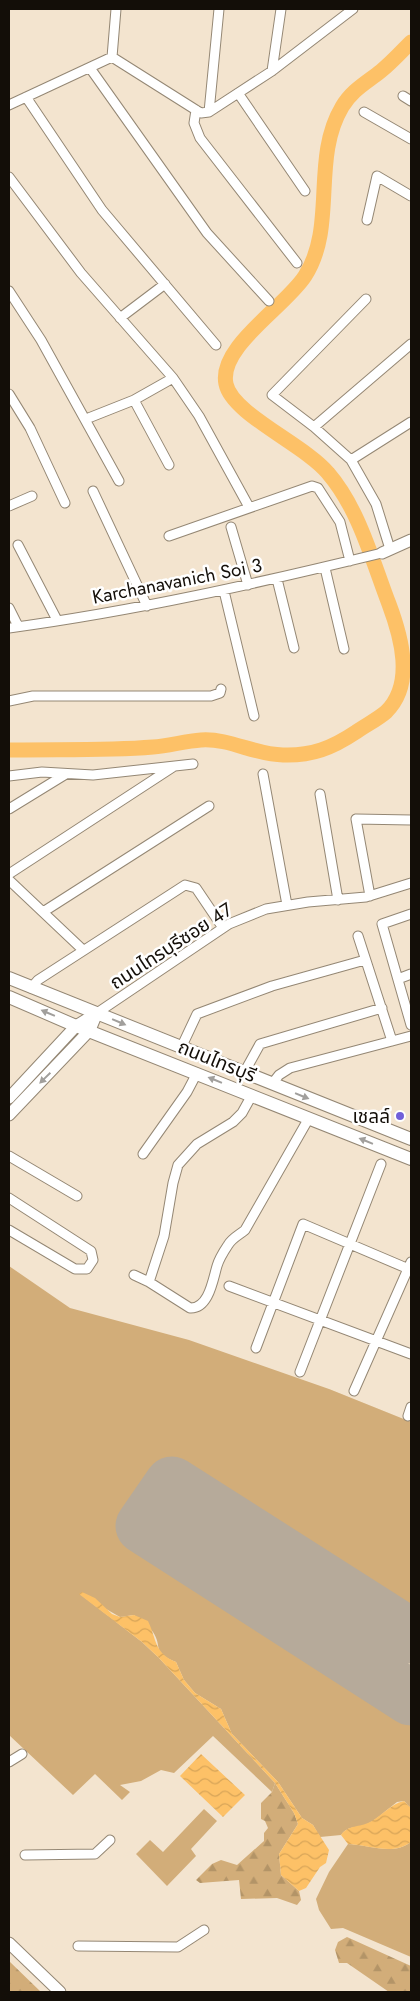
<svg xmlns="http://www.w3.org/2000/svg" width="420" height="2001" font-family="Jost,'Noto Sans Thai',sans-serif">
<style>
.built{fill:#ebd8bc}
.green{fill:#d2ad79}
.forest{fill:url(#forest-firs)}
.water{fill:url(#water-waves)}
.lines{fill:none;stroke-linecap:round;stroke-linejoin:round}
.river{stroke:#fdc167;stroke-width:15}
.runway{stroke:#b6aa9a;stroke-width:55}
.street-casing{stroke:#948774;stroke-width:11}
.secondary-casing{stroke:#948774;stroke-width:13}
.primary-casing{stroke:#948774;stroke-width:14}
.street{stroke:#fff;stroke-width:9}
.secondary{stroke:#fff;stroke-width:11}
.primary{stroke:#fff;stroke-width:12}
.oneway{fill:#a19f9c}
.poi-dot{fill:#715fd9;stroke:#fff;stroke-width:2}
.labels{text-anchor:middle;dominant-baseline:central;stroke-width:5;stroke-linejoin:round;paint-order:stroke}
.street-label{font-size:19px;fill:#130e08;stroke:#fff}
.poi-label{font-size:19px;fill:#130e08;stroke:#fff;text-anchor:end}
</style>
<defs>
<pattern id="forest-firs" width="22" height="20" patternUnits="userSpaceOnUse" patternTransform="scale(1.25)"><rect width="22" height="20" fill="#d2ad79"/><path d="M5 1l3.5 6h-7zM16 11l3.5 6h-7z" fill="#b39467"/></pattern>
<pattern id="water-waves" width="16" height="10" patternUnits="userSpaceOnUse" patternTransform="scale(1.25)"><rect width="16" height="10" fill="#fdc167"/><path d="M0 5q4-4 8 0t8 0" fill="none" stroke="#d8a558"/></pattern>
</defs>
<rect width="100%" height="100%" fill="#f3e4cf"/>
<path class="built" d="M329 1389 411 1422V1723L64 1503Z"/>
<path class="green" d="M9 1266 70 1308 189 1340 329 1389 411 1422V1625L172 1475 135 1528 411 1704V1808L404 1801 397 1802C387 1809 375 1822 363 1826 353 1828 348 1826 341 1835L320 1837 313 1825 302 1818 278 1782 232 1734 221 1709 195 1693 184 1680 176 1662C151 1652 163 1647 153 1632 148 1626 140 1620 134 1615L120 1617 80 1594 142 1642 159 1658 275 1783 272 1792 213 1736 174 1773 161 1770 141 1781 120 1785 130 1792 122 1800 95 1774 73 1795 9 1735Z
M204 1809 217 1821 191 1849 196 1856 167 1886 136 1854 150 1840 163 1852Z
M411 1842V1957L343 1928 331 1929 319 1910 316 1899 329 1872 348 1844C370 1845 393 1856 411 1842Z"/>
<path class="forest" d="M275 1783 294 1813 298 1824 279 1854 281 1875 299 1891 301 1900 297 1905 277 1898 241 1899 239 1880 200 1883 196 1880 212 1864 221 1860 237 1865 264 1841V1833L268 1828 265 1821 261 1819V1803L272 1792Z
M347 1937 411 1966V1992H389L347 1963H339L335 1950 338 1942Z
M9 1961 41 1992H9Z"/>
<path class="water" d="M82 1592 95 1598 112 1614 120 1617 134 1615 148 1621C157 1640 154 1653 176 1662L184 1680 195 1693 221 1709 232 1734 278 1782 302 1818 313 1825 329 1850 326 1863 320 1867 306 1888 299 1891 281 1875 279 1854 298 1824 294 1813 275 1783 159 1658 142 1642 79 1594Z
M201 1754 245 1795 223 1817 180 1776Z
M404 1801 411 1808V1842C393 1856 369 1845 348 1844L341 1835C349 1824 359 1828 370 1822 382 1816 390 1804 404 1801Z"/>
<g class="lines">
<path class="river" d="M9 750C57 749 105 751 153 747 169 746 185 741 201 740 230 738 255 755 283 755 312 756 332 748 356 732 366 725 378 719 386 712 415 684 401 636 389 604 372 560 359 509 328 473 305 445 232 414 226 384 218 347 285 307 305 276 337 226 311 159 342 107 352 90 366 83 381 71 392 62 401 52 411 42"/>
<path class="runway" d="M411 1636 172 1484 143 1526 411 1698"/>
<defs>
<path id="street" d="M112 57 196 110 201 113 209 112 272 71 353 9
M112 57 116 9
M90 68 207 233 269 301
M272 71 281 9
M238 93 305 191
M403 96 411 101
M26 97 102 210 216 345
M9 105 112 57
M196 110 194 123 200 138 297 263
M209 112 219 9
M364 112 411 139
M9 177 81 273 173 378 199 416 249 507
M367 220 377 176 411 196
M9 291 41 340 119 481
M366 299 272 395 314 427 351 460 376 504 390 549
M120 318 165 284
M9 394 30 428 65 503
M134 400 169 465
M86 419 134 400 173 378
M314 427 411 344
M351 460 411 422
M93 491 147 606
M9 506 32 496
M231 527 248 585
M169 536 312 486 318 488 340 522 350 561
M18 545 57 620
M325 568 344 649
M277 579 294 648
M224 591 254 716
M9 608 18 626
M9 628C135 611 259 583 382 553
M9 701 33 696H211L220 693 221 689
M263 774 287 905
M9 776 42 772 93 775 193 764
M320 794 338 900
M9 809 66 774
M9 874 173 767
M9 880 83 950
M370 896 356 819 411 820
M43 912 209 806
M411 914 382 924 411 1025
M358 936 392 1041
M398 979 411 974
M31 988 38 980 185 885 196 888 223 928
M97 1013 229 924 266 909 308 902 366 897 411 883
M181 1048 197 1014 272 986 365 960
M244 1073 260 1044 382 1008
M272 1084 279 1075 290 1068 411 1036
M252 1095 242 1113 233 1122 197 1144 178 1165 173 1183 164 1236 149 1282 190 1308C209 1309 213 1279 217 1266 219 1259 224 1251 228 1245 232 1238 239 1235 245 1230L309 1118
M143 1154 187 1092 197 1073
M9 1156 77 1196
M9 1198 91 1251 93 1260 87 1269H75L9 1230
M134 1275 149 1282
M229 1286 411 1354
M256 1348 303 1224 411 1270
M300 1372 381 1164
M354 1391 411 1262
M408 1416 411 1407
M9 1762 22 1754
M25 1855 95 1854 110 1840
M78 1946 178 1947 204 1930"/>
<path id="secondary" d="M382 553 411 540
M9 1098 76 1026 97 1013
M9 1115 90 1030 97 1013
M9 1943 60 1992"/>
<path id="primary" d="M9 978 411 1139
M9 997 76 1026 411 1159"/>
</defs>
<use href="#street" class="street-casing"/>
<use href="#secondary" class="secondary-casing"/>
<use href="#primary" class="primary-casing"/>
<use href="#street" class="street"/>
<use href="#secondary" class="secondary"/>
<use href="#primary" class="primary"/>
</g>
<defs><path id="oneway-solid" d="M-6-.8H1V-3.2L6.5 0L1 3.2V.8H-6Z" transform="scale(1.25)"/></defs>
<g class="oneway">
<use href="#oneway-solid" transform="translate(48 1013) rotate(-157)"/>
<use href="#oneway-solid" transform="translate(119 1022) rotate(23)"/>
<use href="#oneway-solid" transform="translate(45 1078) rotate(136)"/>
<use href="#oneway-solid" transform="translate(215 1080) rotate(-158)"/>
<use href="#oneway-solid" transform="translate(302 1096) rotate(22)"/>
<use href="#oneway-solid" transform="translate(366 1141) rotate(-158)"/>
</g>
<circle class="poi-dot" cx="400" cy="1116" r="5"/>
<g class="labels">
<g class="street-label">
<text transform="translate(177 581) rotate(-11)">Karchanavanich Soi 3</text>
<text transform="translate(171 946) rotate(-33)">ถนนไทรบุรีซอย 47</text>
<text transform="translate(217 1061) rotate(22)">ถนนไทรบุรี</text>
</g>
<g class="poi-label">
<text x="390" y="1116">เชลล์</text>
</g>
</g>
<rect width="420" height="2001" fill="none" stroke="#130e08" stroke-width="20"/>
</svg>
